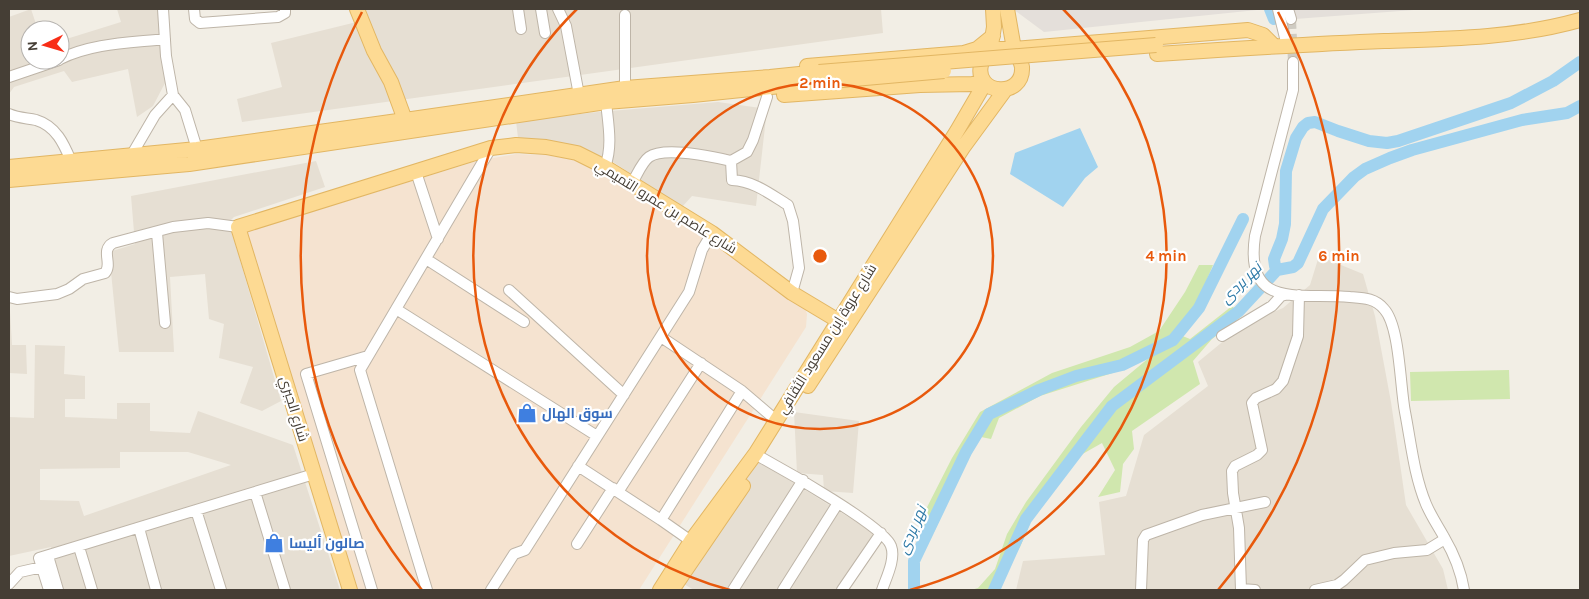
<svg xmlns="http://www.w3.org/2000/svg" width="1589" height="599" font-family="Karla,Cairo,sans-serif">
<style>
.residential{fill:#e6dfd3;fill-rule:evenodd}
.commercial{fill:#f5e3d0}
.industrial{fill:#e4dfda}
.green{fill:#d0e7ae}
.water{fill:#a1d3ef}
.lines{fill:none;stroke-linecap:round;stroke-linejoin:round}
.river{stroke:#a1d3ef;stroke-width:12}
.minor-tunnel{stroke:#cfcbc2;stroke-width:10;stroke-dasharray:10 5;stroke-linecap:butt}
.minor-casing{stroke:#beb5a8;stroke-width:12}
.major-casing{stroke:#e2b663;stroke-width:16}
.minor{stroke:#fff;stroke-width:10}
.major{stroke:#fdda93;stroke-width:14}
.major-bridge-casing{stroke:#e2b663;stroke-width:16;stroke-linecap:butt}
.major-bridge{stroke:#fdda93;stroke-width:14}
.ring{fill:none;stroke:#e8590c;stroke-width:2.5}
.labels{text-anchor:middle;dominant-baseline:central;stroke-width:4.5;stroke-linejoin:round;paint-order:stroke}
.street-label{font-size:14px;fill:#453e35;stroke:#fff}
.shop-label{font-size:14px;font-weight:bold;fill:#366cbe;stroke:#fff;text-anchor:start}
.water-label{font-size:15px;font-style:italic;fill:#2e7aa7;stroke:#fff}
.centre{fill:#e8590c;stroke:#fff;stroke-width:2.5}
.ring-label{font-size:15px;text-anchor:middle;font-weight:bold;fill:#e8590c;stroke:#fff;stroke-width:4.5;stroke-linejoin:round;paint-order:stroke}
</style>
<rect width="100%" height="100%" fill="#f2eee5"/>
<path class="residential" d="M31 9 38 30H30V60H60V41L121 22 117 9H164L166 31 165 83 153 106 137 117 128 69 72 82 64 71 14 87 9 94V17Z
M366 9H881L883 33 242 122 237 99 282 87 271 43 369 19Z
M718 102 767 109 756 206 692 196 682 207 613 162 580 147 518 138 516 121 598 112Z
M316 161 325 187 234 217 229 222 281 401 262 411 240 403 253 367 219 358 224 324 209 319 205 274 170 277 174 352H119L109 252 135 244 131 196Z
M1319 256 1363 274 1375 316 1391 402 1406 505 1443 569 1448 590H1016L1023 561 1105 555 1099 502 1126 496 1144 435 1208 386 1198 362 1243 325 1283 308 1310 285Z
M9 311H10L12 345H26L27 374 9 373Z
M35 345 65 346 64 374 85 376V399H65V417L117 419V403H150V431L190 433 198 411 293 445 340 590H64L51 547 9 556V417L34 418ZM120 452H188L231 465 84 516 79 501 40 500V469L120 468Z
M794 412 859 421 853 493 824 491 823 475 797 473Z
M757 460 874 533 839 590H694L682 583Z"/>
<path class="commercial" d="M516 154 546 155 575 160 603 173 802 299 807 314 806 327 639 590H357L246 232 477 161Z"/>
<path class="industrial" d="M1013 9H1257V10L1044 32Z
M1291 9H1427L1295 19Z"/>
<path class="green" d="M1199 265H1213L1198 301 1175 333 1190 339 1232 306 1242 316 1212 339 1193 361 1200 384 1132 431 1134 449 1123 464 1120 492 1098 497 1115 470 1102 443 1079 456 1062 480 1034 514 1020 547 991 590H971L978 588 995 569 1007 534 1026 502 1081 427 1114 387 1150 357 1122 370 1040 396 999 418 991 439 981 437 968 457 934 532 919 523 952 458 980 412 1052 373 1130 347 1159 331 1185 292Z
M1509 370 1510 399 1411 401 1410 372Z"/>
<path class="water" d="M1080 128 1098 167 1085 178 1063 207 1010 174 1015 153Z"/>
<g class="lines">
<path class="river" d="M1270 9 1274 19
M1277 270 1275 266 1274 259 1282 239 1285 224 1286 171 1296 138 1303 127 1308 123 1315 122 1338 131 1369 141 1387 143 1398 141 1511 103 1553 81 1580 62
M914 590V561L966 452 989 414 1039 390 1076 376 1122 365 1173 340 1199 308 1243 219
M994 590 1026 519 1112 406 1239 311 1277 270 1293 267 1298 263 1323 209 1354 177 1365 169 1390 158 1412 150 1522 120 1567 113 1580 106"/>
<path class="minor-tunnel" d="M1291 19 1293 62"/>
<defs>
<path id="minor" d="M163 9 166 56 173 95 185 110 197 149
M194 9 195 19 200 23 278 17 285 13V9
M518 9 521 29
M541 9 545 33
M558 9 566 26 579 95
M1278 9 1287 46
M1288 9 1291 19
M60 59C93 43 129 43 165 39
M1293 62V90L1255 236C1244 311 1300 292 1350 297 1363 298 1375 298 1384 309 1400 326 1400 387 1405 412 1411 443 1414 475 1426 504 1431 516 1438 526 1444 537 1454 554 1461 571 1464 590
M9 77 59 60
M625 88V15
M767 97 753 140 747 152 731 161 732 180C754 181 770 194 788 205L793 221 799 268 792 293
M9 114C18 118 27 118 36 120 56 126 64 144 71 161
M131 156 155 115 173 95
M605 167C613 146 608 123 606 102
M416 172 438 239
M632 183C637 175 642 162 649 157 664 146 714 157 731 161
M157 233 165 323
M426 259 524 322
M509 290 624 395
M9 297 17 299 57 294 69 289 83 279 105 273C113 264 100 250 113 243L173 227 208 223 238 227
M396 309 597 436
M1222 336 1272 306 1281 296 1285 295
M661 337 742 391 777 421
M368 356 306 374 372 590
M762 458C784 470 885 527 891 546 896 559 886 578 882 590
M578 466 661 520 691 541
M255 492 285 590
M618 492 701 363
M196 510 221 590
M661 520 742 391
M139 528 156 590
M577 544 613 488
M79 547 92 590
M48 556 58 590
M9 584 20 572 42 567
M1241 589 1255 590
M49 590 39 558 314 474
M427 590 360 370 491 148
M491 590 514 554 525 550 689 292 702 250 712 233
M733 590 803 480
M783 590 838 503
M842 590 881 533
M1141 590 1143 540 1146 535 1202 515 1265 502
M1241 590 1239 528 1233 493 1232 471 1235 466 1257 455 1262 450 1252 403 1256 398 1276 389 1283 381 1298 336 1299 295
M1315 590 1337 585 1344 580 1365 560 1394 553 1427 550 1445 539"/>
<path id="major" d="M357 9 374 51 391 82 405 120
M1007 9 1014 49 1248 30 1263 35 1274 46
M991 45 994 27 993 9
M997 49H1014C1017 55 1021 61 1022 67 1024 99 974 95 981 65 983 56 989 52 997 49Z
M1157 54C1232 49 1308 44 1384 41 1450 39 1516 38 1580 20
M807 66 964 53 977 49 993 36
M784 95 920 85 972 84 985 83
M9 167 197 149 405 120 625 88 770 77 819 72
M9 180 189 164 606 102 693 95 820 82
M808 386 964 146 1005 90
M350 590 238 227 491 148 516 145 546 147 577 153 605 167 712 233 792 293 847 326
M660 590 691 541 756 453 957 131 985 83
M672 590 743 486"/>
</defs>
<use href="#minor" class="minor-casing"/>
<use href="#major" class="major-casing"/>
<use href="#minor" class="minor"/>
<use href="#major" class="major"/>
<defs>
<path id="major-bridge" d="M819 72 1156 45
M820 82 944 71"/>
</defs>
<use href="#major-bridge" class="major-bridge-casing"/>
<use href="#major-bridge" class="major-bridge"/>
</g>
<g class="ring">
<circle cx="820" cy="256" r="173"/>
<path d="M730 590A346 346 0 0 1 577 9M1063 9A346 346 0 0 1 910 590"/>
<path d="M422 590A519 519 0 0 1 362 12M1278 12A519 519 0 0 1 1218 590"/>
</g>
<defs>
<symbol id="shop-bare" viewBox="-9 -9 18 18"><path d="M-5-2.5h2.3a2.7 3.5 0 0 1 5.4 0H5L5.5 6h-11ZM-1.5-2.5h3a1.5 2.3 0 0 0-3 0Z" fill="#3f7fe0" stroke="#fff" stroke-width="2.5" paint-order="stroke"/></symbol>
</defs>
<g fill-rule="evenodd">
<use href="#shop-bare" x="513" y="399" width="28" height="28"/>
<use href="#shop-bare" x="260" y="529" width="28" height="28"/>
</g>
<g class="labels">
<g class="street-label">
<text transform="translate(666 207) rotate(32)">شارع عاصم بن عمرو التميمي</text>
<text transform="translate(827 339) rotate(-58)">شارع عروة إبن مسعود الثقافي</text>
<text transform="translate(294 409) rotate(73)">شارع الجبري</text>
</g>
<g class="shop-label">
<text x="542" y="413">سوق الهال</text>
<text x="289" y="543">صالون أليسا</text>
</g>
<g class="water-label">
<text transform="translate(1241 283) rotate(-45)">نهر بردى</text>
<text transform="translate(912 530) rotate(-67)">نهر بردى</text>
</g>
</g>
<circle cx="820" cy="256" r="8" class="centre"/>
<g class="ring-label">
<text x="820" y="88">2 min</text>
<text x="1166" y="261">4 min</text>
<text x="1339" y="261">6 min</text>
</g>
<rect width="1589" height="599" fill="none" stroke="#453e35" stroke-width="20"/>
<g transform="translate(45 45) rotate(265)"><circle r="24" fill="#ffffff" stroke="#b5b2ae"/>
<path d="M0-4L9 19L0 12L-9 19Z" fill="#f82d16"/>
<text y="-8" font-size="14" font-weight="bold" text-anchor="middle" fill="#453e35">N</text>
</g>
</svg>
